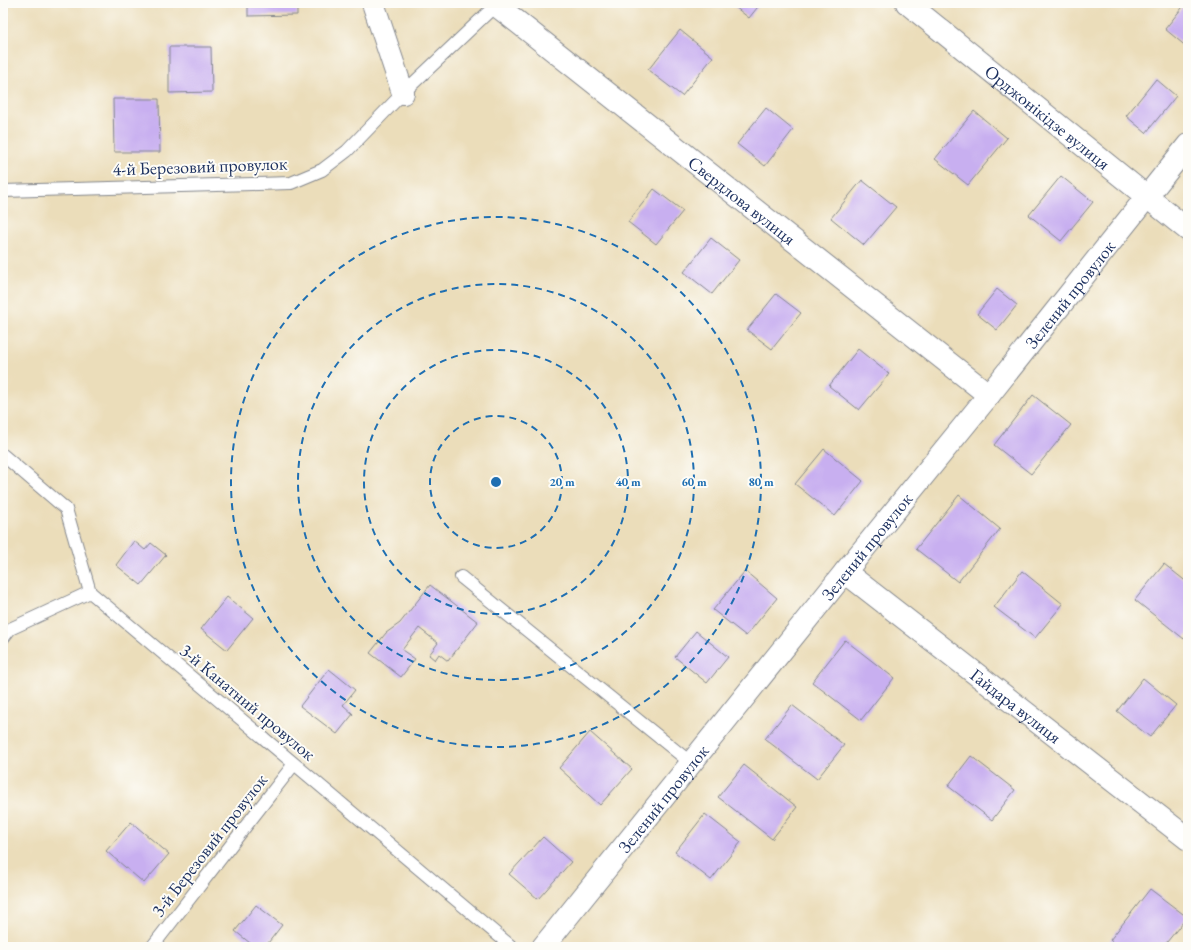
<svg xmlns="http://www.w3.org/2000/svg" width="1191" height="950" font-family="'EB Garamond',serif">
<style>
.building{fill:#c8aff0}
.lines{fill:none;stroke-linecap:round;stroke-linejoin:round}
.service-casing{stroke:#83868c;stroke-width:14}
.minor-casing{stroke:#83868c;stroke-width:24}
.service{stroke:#fff;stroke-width:12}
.minor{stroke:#fff;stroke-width:22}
.ring{fill:none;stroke:#1f6fb2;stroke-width:2;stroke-dasharray:7 5}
.labels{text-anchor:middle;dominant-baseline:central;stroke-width:4;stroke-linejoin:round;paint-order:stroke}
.street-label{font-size:18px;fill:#1b2f5e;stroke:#fdfcf7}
.centre{fill:#1f6fb2;stroke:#fdfcf7;stroke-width:2}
.ring-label{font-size:12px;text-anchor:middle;font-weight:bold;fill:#1f6fb2;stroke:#fdfcf7;stroke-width:4;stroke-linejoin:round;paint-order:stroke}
</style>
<rect width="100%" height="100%" fill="#fdfcf7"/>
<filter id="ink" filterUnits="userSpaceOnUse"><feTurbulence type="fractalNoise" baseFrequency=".025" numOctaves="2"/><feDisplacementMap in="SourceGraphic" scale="8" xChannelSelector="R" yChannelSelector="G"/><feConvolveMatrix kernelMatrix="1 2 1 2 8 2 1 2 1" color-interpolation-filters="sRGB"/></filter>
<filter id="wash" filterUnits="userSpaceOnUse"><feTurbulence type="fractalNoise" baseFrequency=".012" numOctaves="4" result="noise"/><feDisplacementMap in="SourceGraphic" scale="16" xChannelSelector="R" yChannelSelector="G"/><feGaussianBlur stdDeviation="0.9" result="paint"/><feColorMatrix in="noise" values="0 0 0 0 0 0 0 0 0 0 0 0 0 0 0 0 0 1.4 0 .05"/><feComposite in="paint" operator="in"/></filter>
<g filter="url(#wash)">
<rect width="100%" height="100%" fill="#ebddba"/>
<g id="blocks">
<path class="building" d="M248 3H297V15L248 16Z
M730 3H761L749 18Z
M1186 3H1188V48L1165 29Z
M680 30 713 57 682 96 648 70Z
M169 47H211L212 92 169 93Z
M1156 79 1176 96 1146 133 1126 116Z
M113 99H159L160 152H114Z
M766 108 793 130 765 166 737 144Z
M974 111 1007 138 968 185 935 159Z
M1061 176 1093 202 1061 241 1029 215Z
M862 180 896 207 864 245 831 218Z
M654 189 683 211 656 244 628 222Z
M711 238 739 260 712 294 684 272Z
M997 289 1017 305 997 330 977 314Z
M776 294 801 313 772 349 747 330Z
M858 349 889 374 859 410 829 386Z
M1033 395 1071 425 1031 474 994 445Z
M824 449 863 481 835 516 795 484Z
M959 495 1000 529 958 582 916 549Z
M134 541 145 550 151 543 166 555 141 585 116 565Z
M1164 564 1188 583V634L1184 639 1135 600Z
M745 571 777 598 746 636 713 610Z
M1022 571 1063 604 1035 638 994 607Z
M430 585 478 622 448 661 439 654 435 660 429 655 438 643 419 628 402 650 415 659 401 677 370 653 386 633 400 623Z
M227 597 253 618 227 650 201 629Z
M696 631 728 657 707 683 675 657Z
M845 640 894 678 861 720 812 682Z
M329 669 355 690 343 705 353 714 337 734 300 706Z
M1143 678 1176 705 1150 737 1117 711Z
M792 705 844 745 817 779 765 739Z
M590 732 632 769 600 805 559 768Z
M971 756 1015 790 992 820 948 786Z
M744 765 797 807 772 839 718 797Z
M705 814 741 842 711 880 675 852Z
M131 822 169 854 144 883 106 851Z
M543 837 571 862 538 899 509 874Z
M1150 889 1187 917 1163 947H1118L1110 940Z
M256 905 282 925 265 947H255L235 931Z"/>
</g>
</g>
<g filter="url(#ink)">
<use href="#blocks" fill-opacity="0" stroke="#83868c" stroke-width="1"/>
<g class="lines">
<defs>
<path id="service" d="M3 191 291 183 322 170 347 151 403 93 498 3
M3 455 66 509 90 592 512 947
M461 577 691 763
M3 638 10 629 90 592
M152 947 294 764"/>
<g id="minor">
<path d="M373 3 403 93"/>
<path id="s1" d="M907 3 1188 230"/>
<path id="s2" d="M496 5 989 395"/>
<path id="s3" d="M845 572 1188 839"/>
<path id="s4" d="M543 947 845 572 989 395 1188 145"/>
</g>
</defs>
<use href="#service" class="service-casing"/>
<use href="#minor" class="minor-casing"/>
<use href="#service" class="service"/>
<use href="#minor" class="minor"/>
</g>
</g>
<g class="ring">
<circle cx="496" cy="482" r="66"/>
<circle cx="496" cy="482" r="132"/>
<circle cx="496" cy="482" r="198"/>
<circle cx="496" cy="482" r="265"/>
</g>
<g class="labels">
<g class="street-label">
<text stroke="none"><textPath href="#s1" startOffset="181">Орджонікідзе вулиця</textPath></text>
<text transform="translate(200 166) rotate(-2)">4-й Березовий провулок</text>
<text stroke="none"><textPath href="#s2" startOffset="314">Свердлова вулиця</textPath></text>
<text stroke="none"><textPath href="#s4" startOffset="839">Зелений провулок</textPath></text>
<text stroke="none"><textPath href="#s4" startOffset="515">Зелений провулок</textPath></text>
<text transform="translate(248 702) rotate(40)">3-й Канатний провулок</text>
<text stroke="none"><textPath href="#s3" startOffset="217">Гайдара вулиця</textPath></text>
<text stroke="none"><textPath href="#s4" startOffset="191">Зелений провулок</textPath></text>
<text transform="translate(209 845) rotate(-52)">3-й Березовий провулок</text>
</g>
</g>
<circle cx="496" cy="482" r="6" class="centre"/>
<g class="ring-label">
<text x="562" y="486">20 m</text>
<text x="628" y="486">40 m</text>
<text x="694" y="486">60 m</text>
<text x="761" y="486">80 m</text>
</g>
<rect width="1191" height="950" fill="none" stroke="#fdfcf7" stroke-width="16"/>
</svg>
